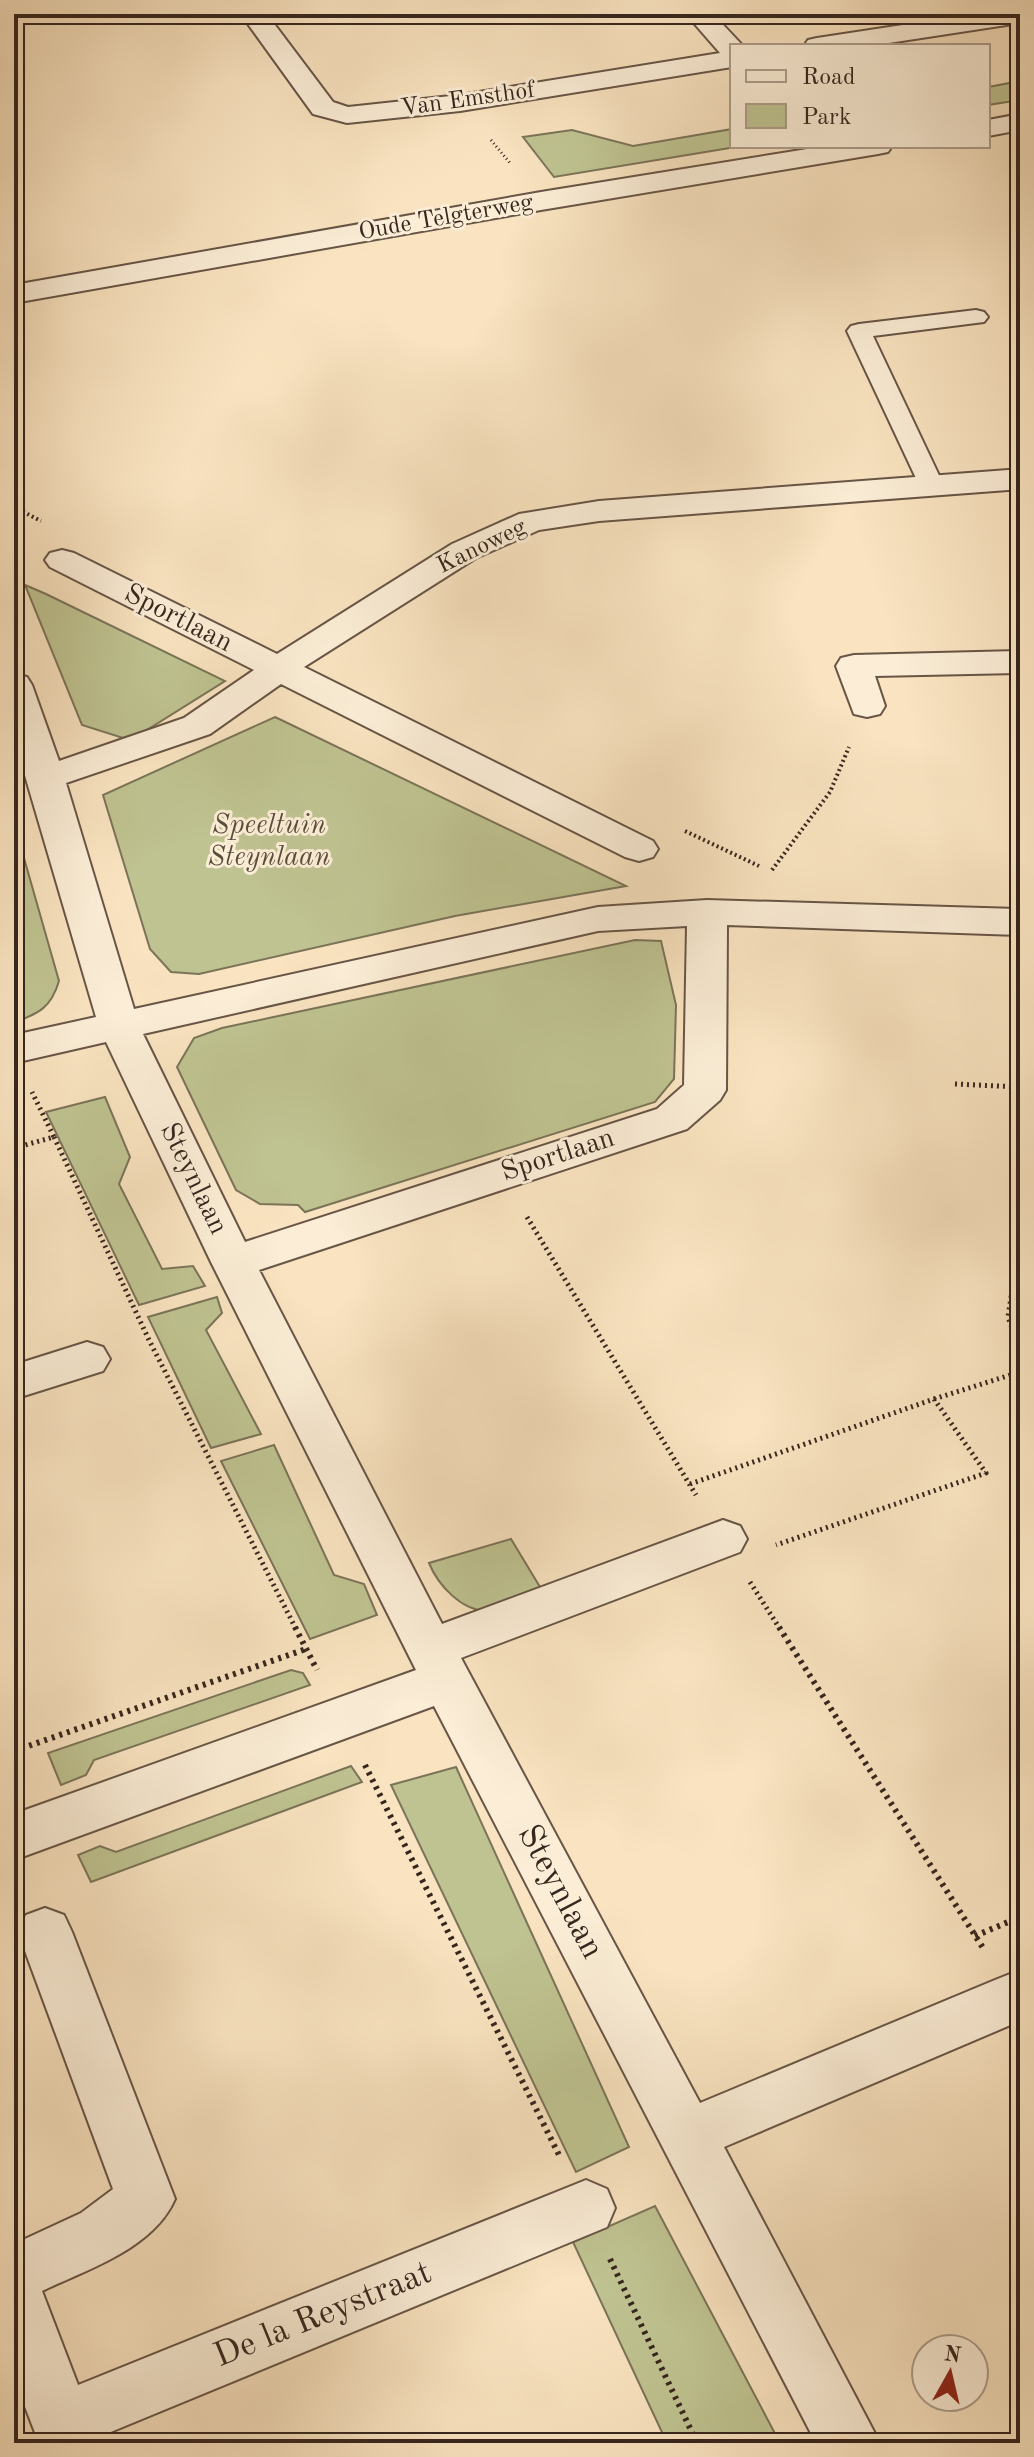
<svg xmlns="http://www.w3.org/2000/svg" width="1034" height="2457" font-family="'Old Standard TT',serif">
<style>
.green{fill:#bfc391;stroke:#7b7458;stroke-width:2}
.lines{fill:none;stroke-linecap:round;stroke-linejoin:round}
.lane-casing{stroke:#685546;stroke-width:4}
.street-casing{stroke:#685546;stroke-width:4}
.path-far3{stroke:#37261e;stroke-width:3;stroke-dasharray:1 3;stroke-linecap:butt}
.path-far2{stroke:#37261e;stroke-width:4;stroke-dasharray:2 3;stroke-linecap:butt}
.path-far1{stroke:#37261e;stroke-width:5;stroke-dasharray:2 4;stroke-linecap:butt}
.path{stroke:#37261e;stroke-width:6;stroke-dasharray:3 5;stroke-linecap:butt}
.lane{fill:#fbedd6;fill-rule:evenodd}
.street{fill:#fbedd6;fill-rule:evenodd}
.labels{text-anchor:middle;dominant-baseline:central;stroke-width:6;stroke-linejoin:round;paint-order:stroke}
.far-street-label{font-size:24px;fill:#37261e;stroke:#fbedd6}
.street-label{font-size:28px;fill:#37261e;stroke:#fbedd6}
.park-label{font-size:28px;font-style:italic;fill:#594d3b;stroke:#fbedd6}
.near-street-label{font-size:34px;fill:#37261e;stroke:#fbedd6}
</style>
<rect width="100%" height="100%" fill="#f9e3c0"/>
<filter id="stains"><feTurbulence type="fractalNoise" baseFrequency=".0025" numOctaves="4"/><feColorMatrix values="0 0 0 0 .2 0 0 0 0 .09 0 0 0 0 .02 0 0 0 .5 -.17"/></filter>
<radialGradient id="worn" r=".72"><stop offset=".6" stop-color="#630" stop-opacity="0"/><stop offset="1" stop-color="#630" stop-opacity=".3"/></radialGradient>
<path class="green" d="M1020 81V100L988 105V87Z
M732 129V146H742L554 177 523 137 572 130 633 146Z
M25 585 46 594 225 681 142 733 123 738 82 725Z
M275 717 626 886 455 916 199 974 171 972 150 949 103 795Z
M14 823 59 981C51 1008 39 1013 14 1023Z
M635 940 661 941 676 1005 674 1079 655 1102 305 1212 298 1205 260 1204 236 1190 177 1067 194 1038 222 1028Z
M105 1097 130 1157 119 1184 162 1269 193 1266 205 1286 139 1305 46 1112Z
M217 1297 222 1313 206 1330 261 1434 211 1448 148 1317Z
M274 1445 334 1575 364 1584 377 1615 310 1639 221 1461Z
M511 1539 543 1592C527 1597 505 1610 489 1611 462 1612 438 1585 429 1563Z
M291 1670 303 1673 310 1685 94 1760 86 1775 61 1785 48 1753Z
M351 1766 362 1782 91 1882 78 1855 100 1846 116 1852Z
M456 1767 629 2147 576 2172 391 1785Z
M655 2206 780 2443H667L573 2242Z"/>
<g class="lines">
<defs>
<path id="lane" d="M976 310 984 312 988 317 984 322 873 336 944 486 940 491H922L847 331 851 326 859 324Z"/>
<path id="street" d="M257 14H285L275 25 333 102 348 107 460 95 720 53 686 14H713L743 46H732V67L460 111 347 123 313 114 248 24Z
M975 14H1020V23L869 46H804L808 40 817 38Z
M1020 114V130L988 136V120Z
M826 146H892L888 152 878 154 541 210 14 303V285L541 192Z
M1020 469V489L599 521 539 530 476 558 304 667 653 841 658 849 653 857 639 861 625 857 281 684 210 734 66 783 134 1009 598 907 707 900 1020 909V935L727 925 726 1090 720 1100 687 1129 259 1270 442 1624 723 1520 740 1526 747 1539 740 1552 461 1658 700 2103 995 1980 1015 1972 1020 1974V2021L724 2147 880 2443H816L434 1706 14 1860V1814L416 1670 211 1262 106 1042 14 1063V1035L96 1017 14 738V674L27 677 32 685 59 761 184 718 254 670 50 567 45 560 50 553 62 550 74 553 277 654 452 544 519 514 599 501ZM687 926 684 1085 657 1109 245 1242 143 1034 598 931Z
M1020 651V673L875 676 885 706 880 714 867 717 854 714 836 666 841 658 854 655Z
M87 1342 103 1347 110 1359 103 1371 14 1399V1365Z
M45 1908 64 1915 72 1932 175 2199C153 2249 88 2269 42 2291L78 2385 586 2180 607 2189 615 2208 607 2227 84 2443H39L14 2378V2244L81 2213 113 2189 18 1932 26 1915Z"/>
</defs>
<use href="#lane" class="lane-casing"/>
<use href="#street" class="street-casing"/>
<path class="path-far3" d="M491 140 510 163"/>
<path class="path-far2" d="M14 507 41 521
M685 831 759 866
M772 870 830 792 849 747"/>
<path class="path-far1" d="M955 1084 1020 1087
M54 1137 149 1340 296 1629
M14 1148 54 1137 32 1092
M527 1217 696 1495
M1013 1284 1008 1317 1020 1350
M934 1399 1020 1372
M690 1484 934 1399 986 1473 776 1545
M750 1582 780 1629"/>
<path class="path" d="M295 1627 317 1670
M779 1627 985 1951
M14 1751 306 1649
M365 1765 560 2157
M975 1936 1020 1917
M610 2259 697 2443"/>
<use href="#lane" class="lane"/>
<use href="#street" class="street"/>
</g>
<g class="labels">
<g class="far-street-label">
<text transform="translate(468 100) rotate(-8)">Van Emsthof</text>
<text transform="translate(446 218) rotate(-10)">Oude Telgterweg</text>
<text transform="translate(482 547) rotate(-26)">Kanoweg</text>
</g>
<g class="street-label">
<text transform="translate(178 619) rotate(27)">Sportlaan</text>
<text transform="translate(558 1156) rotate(-18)">Sportlaan</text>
<text transform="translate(193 1179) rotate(64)">Steynlaan</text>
</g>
<g class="park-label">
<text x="269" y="826">Speeltuin<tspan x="269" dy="32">Steynlaan</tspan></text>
</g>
<g class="near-street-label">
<text transform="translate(560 1892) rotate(62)">Steynlaan</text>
<text transform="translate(323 2315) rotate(-22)">De la Reystraat</text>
</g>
</g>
<rect width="1034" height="2457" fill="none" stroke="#f9e3c0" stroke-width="48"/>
<rect x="16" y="16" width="1002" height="2425" fill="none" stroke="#37261e" stroke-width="4"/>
<rect x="24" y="24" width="986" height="2409" fill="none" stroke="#37261e" stroke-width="2"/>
<rect x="730" y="44" width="260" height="104" fill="#fbedd6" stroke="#ad9d8c" stroke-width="2"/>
<rect x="746" y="70" width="40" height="12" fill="#fbedd6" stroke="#ad9d8c" stroke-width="2"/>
<text x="802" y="84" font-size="24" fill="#37261e">Road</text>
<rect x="746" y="104" width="40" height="24" fill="#bfc391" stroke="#ad9d8c" stroke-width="2"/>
<text x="802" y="124" font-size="24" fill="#37261e">Park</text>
<g transform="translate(950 2373) rotate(8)"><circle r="38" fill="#fbedd6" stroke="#ad9d8c" stroke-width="2"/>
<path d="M0-6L14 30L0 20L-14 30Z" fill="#8f2418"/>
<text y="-12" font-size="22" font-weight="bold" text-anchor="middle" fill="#37261e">N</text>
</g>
<rect width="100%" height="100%" filter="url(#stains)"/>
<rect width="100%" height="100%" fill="url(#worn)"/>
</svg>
